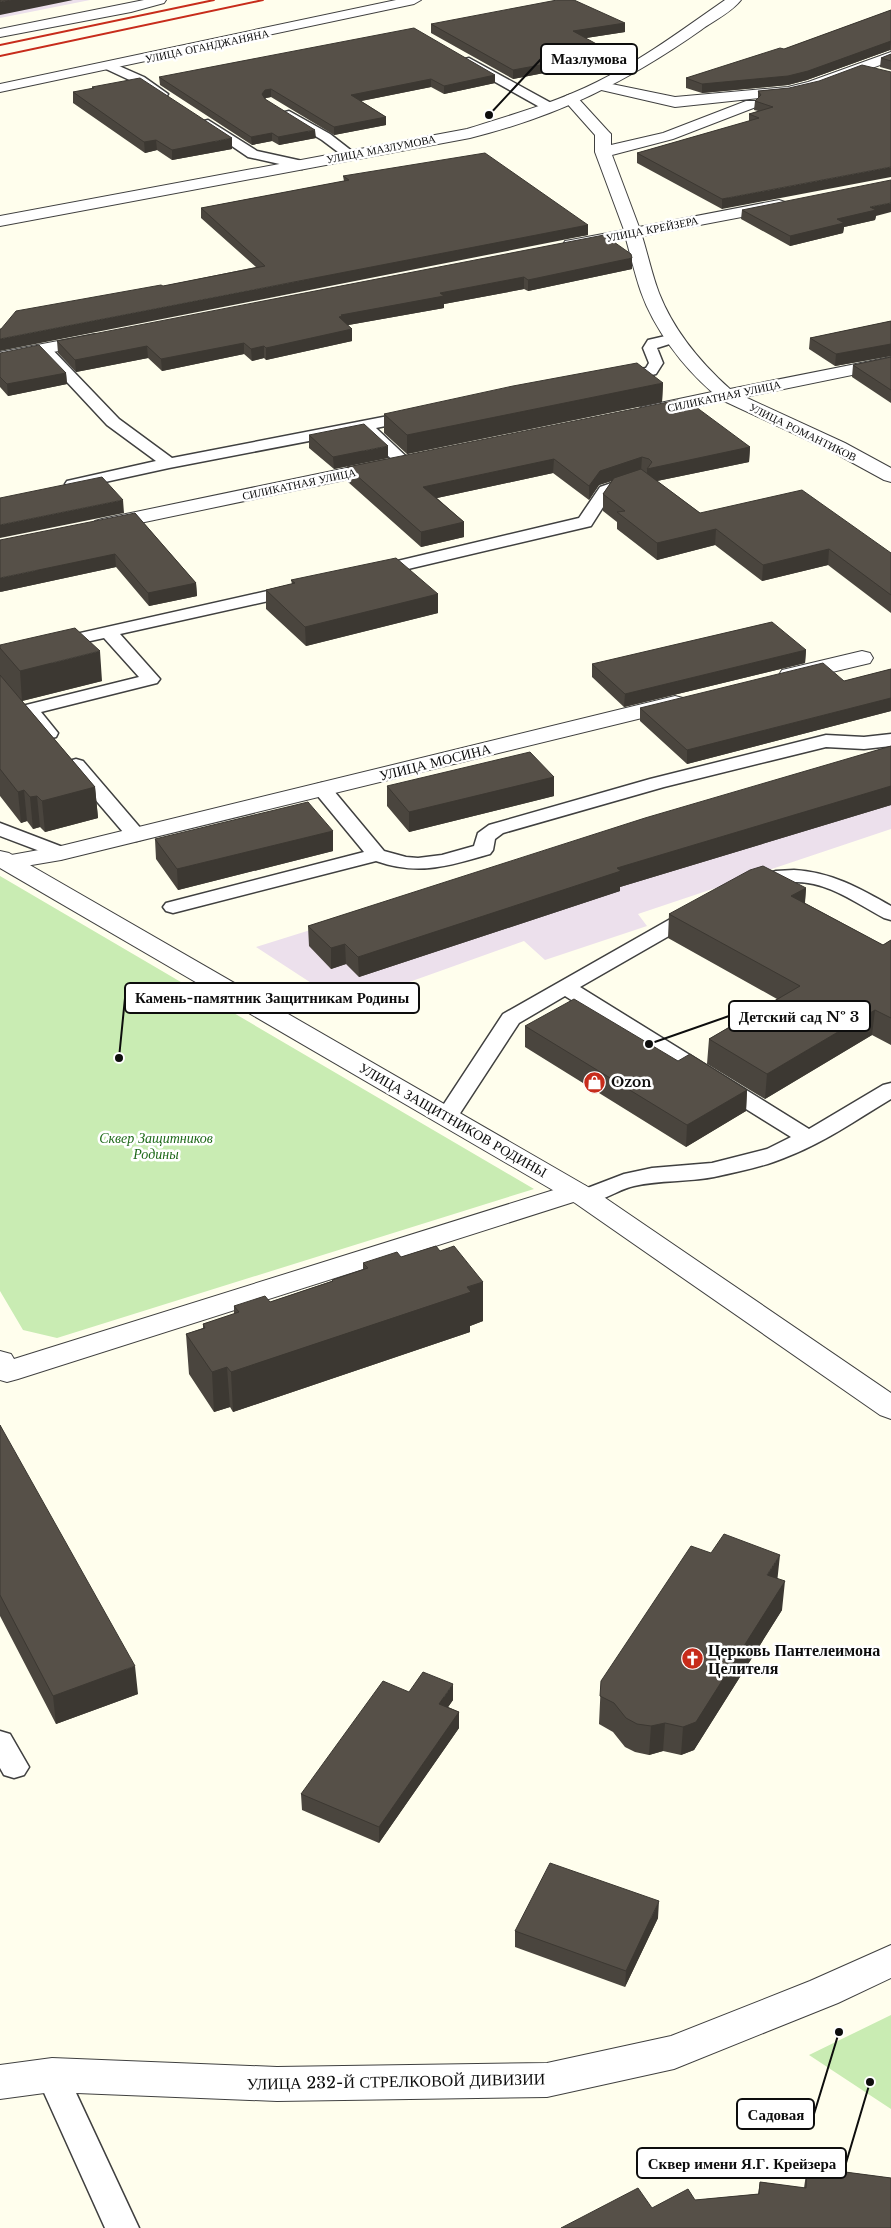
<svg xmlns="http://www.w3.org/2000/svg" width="891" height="2228" font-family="'Libre Baskerville',serif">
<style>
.industrial{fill:#ece0ec}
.green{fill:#c9ecb3}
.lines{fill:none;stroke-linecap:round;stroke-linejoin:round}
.service-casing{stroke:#404040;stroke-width:3}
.minor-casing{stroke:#404040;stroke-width:2}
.tertiary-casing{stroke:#404040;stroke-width:2}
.service{fill:#fff;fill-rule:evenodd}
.minor{fill:#fff;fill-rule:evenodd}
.tertiary{fill:#fff;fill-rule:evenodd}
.rail{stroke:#c72c1b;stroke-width:2}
.wall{fill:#4a453e}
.shaded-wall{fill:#3c3832}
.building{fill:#565048;stroke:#3c3832}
.labels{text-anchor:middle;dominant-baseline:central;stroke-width:5;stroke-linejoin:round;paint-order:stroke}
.far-street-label{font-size:11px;fill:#0d0d0d;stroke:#fff}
.street-label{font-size:14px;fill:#0d0d0d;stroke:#fff}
.poi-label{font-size:14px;font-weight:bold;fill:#0d0d0d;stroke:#fff;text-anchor:start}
.park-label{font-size:14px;font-style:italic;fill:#1e6919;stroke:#fff}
.near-poi-label{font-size:16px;font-weight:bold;fill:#0d0d0d;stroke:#fff;text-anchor:start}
.near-street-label{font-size:16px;fill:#0d0d0d;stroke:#fff}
.leader{fill:none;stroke:#0d0d0d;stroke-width:2}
.callout-dot{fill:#0d0d0d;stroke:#fff;stroke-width:2}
.callout{fill:#fff;stroke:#0d0d0d;stroke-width:2}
.callout-label{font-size:15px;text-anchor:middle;font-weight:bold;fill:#0d0d0d}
</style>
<rect width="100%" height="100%" fill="#fffeed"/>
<path class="industrial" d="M0 0H90L0 18Z
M891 748V829L638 914 647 926 545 960 524 941 345 1005 256 947Z"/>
<path class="green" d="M0 876 534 1189 57 1338 23 1330 0 1291Z
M891 2015V2109L809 2055Z"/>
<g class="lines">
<defs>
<path id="service" d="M469 58 553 104 555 107 549 111 545 110 465 65 463 62 465 59Z
M110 62 144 77 168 94 166 97H158L136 83 106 69 104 66Z
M289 111 330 134 357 155 356 158H346L322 140 285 118 283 115 285 112Z
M208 120 257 151 307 162 309 165 302 169 248 157 204 127 202 124 204 121Z
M674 334 679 335 681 338 679 341 657 348 663 363 656 374 620 382 615 380 612 377 615 374 646 368 649 363 643 348 648 340Z
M44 345 49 346 119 419 172 458 414 411 419 413 422 416 419 419 376 428 412 462 410 465H398L361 431 169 468 73 489 67 487 65 484 67 481 156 461 107 425 39 352 37 349 39 346Z
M635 475 641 477 643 480 641 483 612 493 591 526 374 577 368 576 365 572 368 568 579 518 600 487Z
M294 585 300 586 303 590 300 594 120 634 160 679 157 683 41 712 58 733 56 737C40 741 28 722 20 710L22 706 139 677 104 638 0 661V651Z
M891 734V746L864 749 826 747 664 787 503 833 495 839 493 850 490 854C448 866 419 876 376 861L173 913 166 911 163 907 166 903 364 852 312 789 315 785 322 783 329 785 384 851 406 857 418 858 442 855 474 846 478 833 489 825 650 779 826 735 864 737Z
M76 759 83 761 143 831 146 835 143 839 136 841 129 839 69 769 66 765 69 761Z
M0 823 68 849 71 853 68 857 61 859 0 836Z
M794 870C831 872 859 888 891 906V920L884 918C856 903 827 881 794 882 779 882 763 891 748 887L745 883 748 879 776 871Z
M695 907 702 909 705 913 702 917 580 987 809 1129 883 1085 891 1083V1099C856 1120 822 1144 784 1158 763 1167 736 1172 714 1177 688 1182 660 1180 634 1186 615 1190 597 1207 577 1202L573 1197 577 1192 624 1174 652 1168 712 1163 767 1149 791 1137 565 996 519 1023 455 1121 447 1123 439 1121 436 1116 503 1014 688 909Z
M0 1731 10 1734 29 1767 24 1775 14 1778 4 1775 0 1768Z
M52 2061 63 2065 139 2228H105L36 2075 41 2065Z"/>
<path id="minor" d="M144 0H166L164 3 131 12 0 37V29Z
M396 0H421L414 4 0 92V84Z
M891 52V61L818 88 788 95 675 107 597 89 595 86 597 83 602 82 675 97 788 87 808 82Z
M571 94 576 96 608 131 611 134V145L663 133 746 101H756L759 104 756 107 673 139 612 155 639 227 779 200 785 202 787 205 785 208 779 210 642 236C648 255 652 275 659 293 674 331 700 362 730 389L891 357V367L745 397 845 443 891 468V482L884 480 831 451 724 401 648 417 641 415 639 411 641 407 712 392C683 367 654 329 641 292 635 275 631 257 626 239L571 250 565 249 563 245 565 241 571 240 624 230 595 152V135L563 99 566 96Z
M95 334 101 335 104 339 101 343 0 362V352Z
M385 460 392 462 395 466 392 470 102 531 95 529 92 525 95 521 102 519Z
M862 651 870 653 873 658 870 663 790 682 782 680 779 675 782 670Z
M675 696 683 698 686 703 683 708 61 860 8 869 0 867V857L61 846Z
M576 1183 586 1186 590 1192 586 1198 18 1379 7 1382 0 1380V1351L11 1354 14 1359Z"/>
<path id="tertiary" d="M725 0H741C732 12 713 21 701 30 627 82 558 116 470 138L0 226V216L467 129C511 115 555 103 597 82 642 60 683 29 725 0Z
M0 851 9 853 595 1191 891 1393V1419L880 1415 575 1203 0 868Z
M891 1945V1978L838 2003 674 2069 547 2097 277 2101 52 2092 0 2099V2065L52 2058 277 2067 547 2063 671 2036 810 1981Z"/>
</defs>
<use href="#service" class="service-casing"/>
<use href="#minor" class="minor-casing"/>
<use href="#tertiary" class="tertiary-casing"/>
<use href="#service" class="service"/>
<use href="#minor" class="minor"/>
<use href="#tertiary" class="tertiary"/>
<path class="rail" d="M0 45 214 0
M0 56 263 0"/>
</g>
<path class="wall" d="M891 10V51L890 50 807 80 788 85 702 93 686 88V78L784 49Z
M625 23V32L586 38 611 60 513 79 431 33V24Z
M891 54V70L880 67 881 58Z
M495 75V83L444 94 431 87 361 101 386 117V125L334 135 271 97 266 98 265 99 316 138 279 145 272 141 252 145 160 85 159 77Z
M92 87 232 149 172 160 157 150 145 153 73 103V92L92 89Z
M789 88 722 209 637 163V153L749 121V114L758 111 754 110 755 101 758 98V91Z
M343 176 588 225V235L1 329 163 286 256 267 201 218V208L344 181Z
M742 210 876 216 875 220 844 227 843 233 790 246 741 219Z
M632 258V269L528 291 524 289 444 304V308L348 325 352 341 266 360 264 358 252 361 244 354 162 371 148 358 76 372 58 353 57 341Z
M891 321V356L835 366 809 349 810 338Z
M0 353 66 373 67 384 8 396 0 387Z
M891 357V403L852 377 853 365Z
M663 383 662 402 407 454 384 433V414Z
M689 408 750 447 749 462 657 481 700 513 891 553V613L828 565 762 581 715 545 657 560 617 529V522L603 511V494L612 481 599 485 589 500 553 473 437 498 464 522V537L421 547 348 482 347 467Z
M309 435 388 458 334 469 309 448Z
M135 513 196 583 197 596 149 606 116 567 0 592Z
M291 580 438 594V613L306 646 266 609V590L292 584Z
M0 645 102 681 22 701 0 675Z
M806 650 805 663 624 707 592 677V664Z
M891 669V711L687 764 640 721V708L844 681Z
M0 675 95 787 98 818 45 832 40 827 33 829 27 821 21 823 0 796Z
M891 746V805L620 887V891L359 977 346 964 331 969 309 946 308 926Z
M554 777V796L409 832 387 806V786Z
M333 831V851L178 890 156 859 155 839Z
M806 888 805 903 883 945 891 940V1045L872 1035 765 1099 707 1064 709 1039 777 999 668 938 669 914Z
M525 1026 678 1061 747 1090 746 1111 686 1147 525 1047Z
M440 1251 483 1282V1321L470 1326V1332L233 1412 230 1407 214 1412 189 1374 186 1334 203 1328V1324L234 1314V1306L270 1302 332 1281V1280L363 1270V1263Z
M0 1425 138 1694 56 1724 0 1616Z
M778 1579 782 1610 694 1750 681 1755 663 1751 649 1755 635 1752 625 1747 613 1732 599 1724 601 1681Z
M409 1692 453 1700 448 1707 459 1712V1728L379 1843 302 1810 301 1794Z
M658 1918 625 1987 515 1947V1931Z
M807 2167 891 2178 652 2208 695 2200 758 2194 760 2182 804 2188Z"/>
<path class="shaded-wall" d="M11 0H73L0 15V2Z
M625 23V32L573 40V31Z
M891 41 890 50 807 80 788 85 702 93V84Z
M611 52V60L513 79V70Z
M495 75V83L444 94V86Z
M431 79V87L351 103V95Z
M271 89V97L266 98 262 102V94L265 90Z
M386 117V125L334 135V127Z
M315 130 316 138 279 145 278 137Z
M272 133V141L252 145 251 137Z
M232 138V149L172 160V150Z
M156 140 157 150 145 153 144 142Z
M891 167V177L722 209V199Z
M891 203V212L876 216 875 220 844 227 843 233 790 246V236L870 207Z
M588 225V235L0 351V339Z
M632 258V269L528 291V280Z
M524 277V289L444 304V308L343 326 339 317 341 315 440 293Z
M352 329V341L266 360V348Z
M244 343V354L162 371 161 359Z
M891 344V356L835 366 836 354Z
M147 346 148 358 76 372 75 360Z
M264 346V358L252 361 251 349Z
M66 373 67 384 8 396 7 384Z
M663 383 662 402 407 454V435Z
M388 446V458L334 469 333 457Z
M750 447 749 462 647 483V469Z
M642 457 641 471 599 485 589 500V486L600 471Z
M554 459 553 473 423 501V487Z
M123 500 124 513 0 538V525Z
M464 522V537L421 547V532Z
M716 529 715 545 657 560V543Z
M829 549 828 565 762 581 763 565Z
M115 554 116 567 0 592V578Z
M196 583 197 596 149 606 148 593Z
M438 594V613L306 646 305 627Z
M806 650 805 663 624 707 625 694Z
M100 651 102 681 22 701 20 671Z
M891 698V711L687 764V750Z
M554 777V796L409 832V812Z
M891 786V805L620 887V891L359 977 358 957 617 868Z
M95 787 98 818 45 832 42 801Z
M24 790 27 821 21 823 18 792Z
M37 796 40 827 33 829 30 797Z
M333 831V851L178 890 177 869Z
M806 888 804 912 791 896Z
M345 944 346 964 331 969V948Z
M875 1010 872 1035 765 1099 767 1074Z
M747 1090 746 1111 686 1147 687 1125Z
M483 1282V1321L470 1326V1332L233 1412 231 1372Z
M227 1367 230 1407 214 1412 212 1372Z
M780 1555 777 1583 767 1575Z
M785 1581 782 1610 694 1750 681 1755 683 1727Z
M135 1666 138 1694 56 1724 53 1696Z
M453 1684V1700L439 1720V1704Z
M459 1712V1728L379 1843V1827Z
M665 1723 663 1751 649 1755 651 1726Z
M659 1901 658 1918 625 1987 626 1971Z"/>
<path class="building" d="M0 0H11L0 2Z
M557 0H574L625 23 573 31 611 52 513 70 431 24Z
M891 10V41L808 71 788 76 702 84 686 78 780 48 784 49Z
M414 28 495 75 444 86 431 79 351 95 386 117 334 127 271 89 265 90 262 94 265 99 315 130 278 137 272 133 251 137 159 77Z
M891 54V61L881 58Z
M862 65 891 72V167L722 199 637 153 759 118 749 114 773 107 755 101 761 95 758 91 789 88 819 81Z
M140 78 232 138 172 150 156 140 144 142 73 92 94 88 92 87Z
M485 153 588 225 0 339V329H1L16 311 161 285 163 286 265 266 201 208 349 180 343 176Z
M891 180V203L870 207 876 210 837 219 844 223 790 236 742 210Z
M604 235 631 254 632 258 528 280 524 277 440 293 444 296 341 315 343 316 339 317 352 329 266 348 264 346 251 349 244 343 161 359 147 346 75 360 57 341Z
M891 321V344L836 354 810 338Z
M39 345 66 373 7 384 0 377V353Z
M891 357V390L853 365Z
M637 363 663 383 407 435 384 414 513 386Z
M678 400 689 408 696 407 750 447 647 469 652 462 649 459 642 457 600 471 589 486 554 459 423 487 464 522 421 532 347 467Z
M364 424 388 446 333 457 309 435Z
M641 469 700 513 802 490 891 553V595L829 549 763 565 716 529 657 543 617 512 625 511 603 494 614 478Z
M102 477 123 500 0 525V498Z
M135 513 196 583 148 593 115 554 0 578V540Z
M396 558 438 594 305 627 266 590 295 583 291 580Z
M772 622 806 650 625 694 592 664Z
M75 628 100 651 20 671 0 648V645Z
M823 663 844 681 891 669V698L687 750 640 708Z
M0 675 95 787 42 801 37 796 30 797 24 790 18 792 0 769Z
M891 746V786L617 868 621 871 358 957 345 944 331 948 308 926 645 818Z
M530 752 554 777 409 812 387 786Z
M308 802 333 831 177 869 155 839Z
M763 866 806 888 791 896 883 945 891 940V1018L875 1010 767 1074 709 1039 800 986 669 914 750 870Z
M574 999 678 1061 690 1054 747 1090 687 1125 525 1026Z
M436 1246 440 1251 454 1246 483 1282 467 1287 471 1292 231 1372 227 1367 212 1372 186 1334 205 1328 203 1324 239 1312 234 1306 265 1296 270 1302 333 1281 332 1280 368 1268 363 1263 397 1252 401 1257Z
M0 1425 135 1666 53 1696 0 1595Z
M724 1534 780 1555 767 1575 785 1581 696 1722 683 1727 665 1723 651 1726 637 1724 626 1718 614 1703 600 1696 601 1681 691 1546 711 1553Z
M423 1672 453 1684 439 1704 459 1712 379 1827 301 1794 383 1681 409 1692Z
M550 1863 659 1901 626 1971 515 1931Z
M807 2167 891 2178V2228H561L638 2188 652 2208 688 2189 695 2200 759 2194 760 2182 806 2188Z"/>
<defs>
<symbol id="shop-disc" viewBox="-11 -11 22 22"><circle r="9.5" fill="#c72c1b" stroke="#fff"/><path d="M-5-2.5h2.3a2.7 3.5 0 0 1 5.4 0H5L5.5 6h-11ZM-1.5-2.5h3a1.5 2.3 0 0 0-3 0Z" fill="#fff"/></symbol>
<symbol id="church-disc" viewBox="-11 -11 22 22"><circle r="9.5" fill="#c72c1b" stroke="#fff"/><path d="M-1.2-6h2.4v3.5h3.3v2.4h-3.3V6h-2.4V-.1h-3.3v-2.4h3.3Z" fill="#fff"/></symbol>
</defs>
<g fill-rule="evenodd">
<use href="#shop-disc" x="582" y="1070" width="25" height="25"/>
<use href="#church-disc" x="680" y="1646" width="25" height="25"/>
</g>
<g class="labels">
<g class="far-street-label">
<text transform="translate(207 46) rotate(-12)">УЛИЦА ОГАНДЖАНЯНА</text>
<text transform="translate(381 149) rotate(-11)">УЛИЦА МАЗЛУМОВА</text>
<text transform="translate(652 229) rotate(-11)">УЛИЦА КРЕЙЗЕРА</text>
<text transform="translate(724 396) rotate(-12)">СИЛИКАТНАЯ УЛИЦА</text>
<text transform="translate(803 432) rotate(26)">УЛИЦА РОМАНТИКОВ</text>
<text transform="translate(299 484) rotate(-12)">СИЛИКАТНАЯ УЛИЦА</text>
</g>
<g class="street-label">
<text transform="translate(435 762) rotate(-14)">УЛИЦА МОСИНА</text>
<text transform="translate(453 1120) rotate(30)">УЛИЦА ЗАЩИТНИКОВ РОДИНЫ</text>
</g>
<g class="poi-label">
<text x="611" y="1082">Ozon</text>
</g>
<g class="park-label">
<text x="156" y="1138">Сквер Защитников<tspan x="156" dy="16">Родины</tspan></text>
</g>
<g class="near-poi-label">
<text x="708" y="1650">Церковь Пантелеимона<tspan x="708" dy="18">Целителя</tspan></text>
</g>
<g class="near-street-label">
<text transform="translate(396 2081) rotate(-1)">УЛИЦА 232-Й СТРЕЛКОВОЙ ДИВИЗИИ</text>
</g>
</g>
<path class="leader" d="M489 115L541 59M119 1058L125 998M649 1044L729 1016M839 2032L814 2114M870 2082L846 2163"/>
<g class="callout-dot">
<circle cx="489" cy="115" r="5"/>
<circle cx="119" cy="1058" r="5"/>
<circle cx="649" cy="1044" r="5"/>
<circle cx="839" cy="2032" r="5"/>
<circle cx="870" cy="2082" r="5"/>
</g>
<g class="callout">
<rect x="541" y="44" width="96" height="30" rx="5"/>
<rect x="125" y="983" width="294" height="30" rx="5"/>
<rect x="729" y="1001" width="141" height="30" rx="5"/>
<rect x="737" y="2099" width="77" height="30" rx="5"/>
<rect x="637" y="2148" width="209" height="30" rx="5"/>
</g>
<g class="callout-label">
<text x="589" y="64">Мазлумова</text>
<text x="272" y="1003">Камень-памятник Защитникам Родины</text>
<text x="799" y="1022">Детский сад № 3</text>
<text x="776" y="2120">Садовая</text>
<text x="742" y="2169">Сквер имени Я.Г. Крейзера</text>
</g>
</svg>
